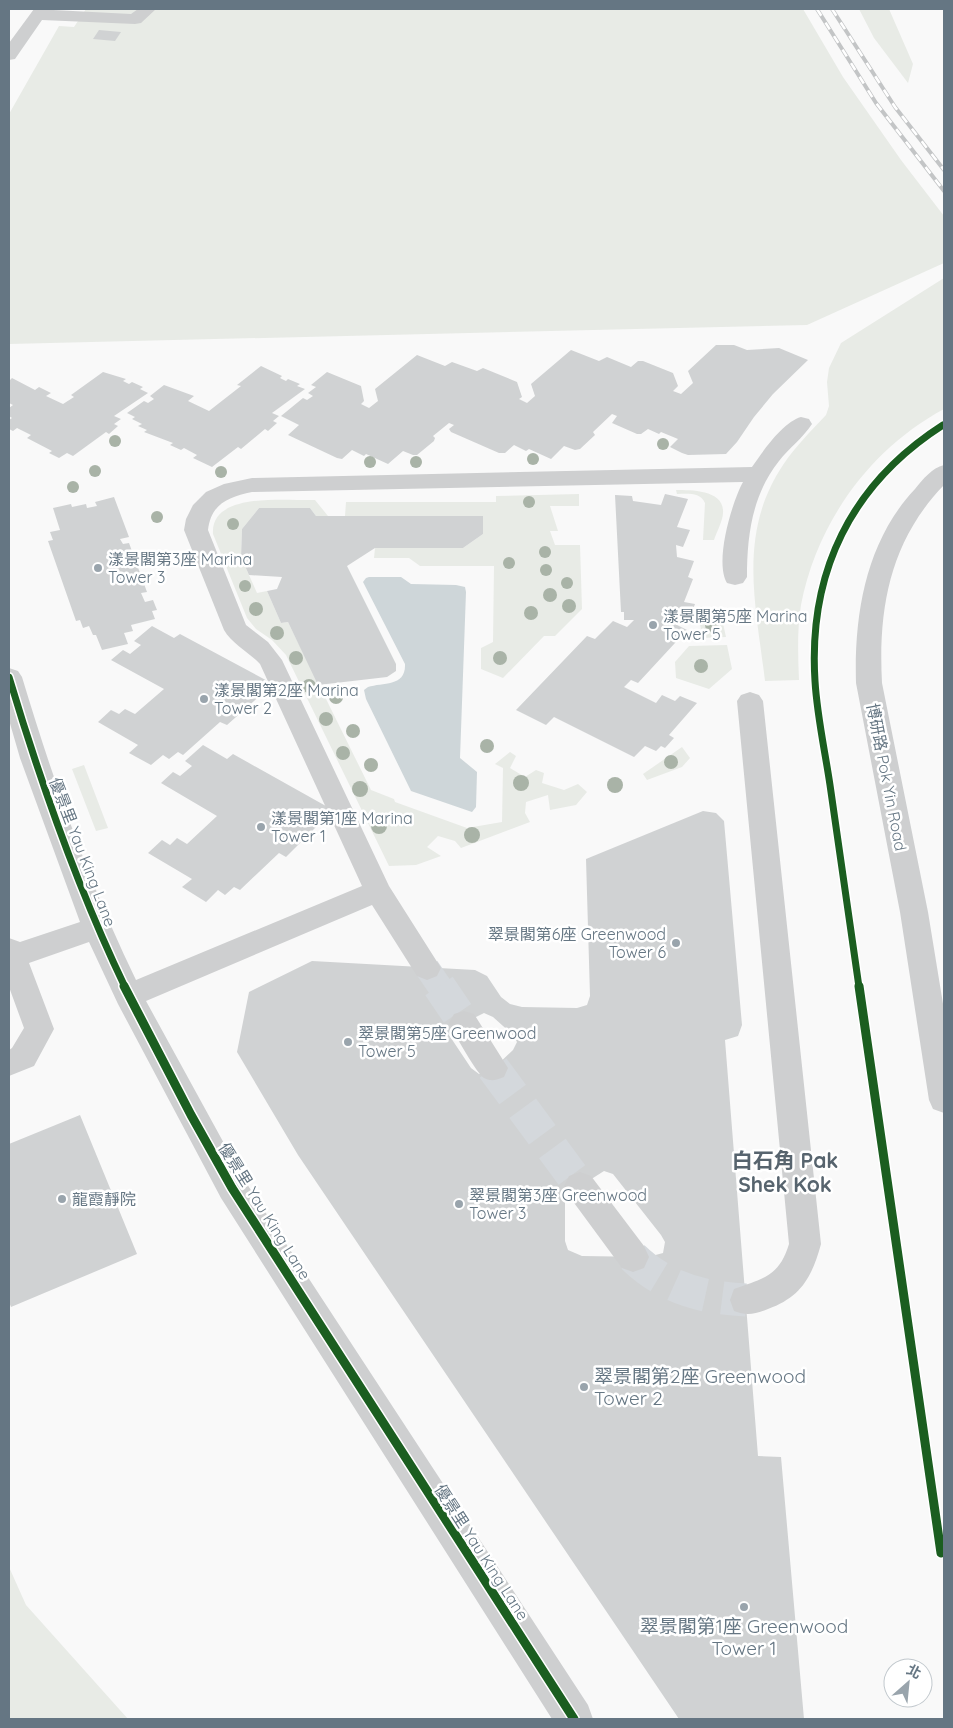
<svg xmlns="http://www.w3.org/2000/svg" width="953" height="1728" font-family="Quicksand,'Noto Sans TC',sans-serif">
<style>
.green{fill:#e8ebe6}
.water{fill:#ced6d9}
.building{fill:#d0d2d3;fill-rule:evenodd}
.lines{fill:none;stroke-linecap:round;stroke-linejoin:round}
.minor-tunnel-far1{stroke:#d4d8dc;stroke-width:25;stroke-dasharray:25 12;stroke-linecap:butt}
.minor-tunnel{stroke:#d4d8dc;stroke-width:33;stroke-dasharray:33 17;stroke-linecap:butt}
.minor{fill:#cecfd0;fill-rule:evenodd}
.rail-casing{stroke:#c3c5c6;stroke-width:4}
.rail{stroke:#fff;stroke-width:2.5;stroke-dasharray:8;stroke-linecap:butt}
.cycleway-far2-casing{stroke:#fff;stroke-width:7}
.cycleway-far1-casing{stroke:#fff;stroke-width:10}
.cycleway-casing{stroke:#fff;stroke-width:12}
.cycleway-far2{stroke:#1b5e20;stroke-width:5}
.cycleway-far1{stroke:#1b5e20;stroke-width:7}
.cycleway{stroke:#1b5e20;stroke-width:9}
.tree{fill:#a9b3a7}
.poi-dot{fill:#99a4ac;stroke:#fff;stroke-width:2}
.labels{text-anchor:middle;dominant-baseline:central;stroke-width:5;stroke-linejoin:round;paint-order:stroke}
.poi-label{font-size:16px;fill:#657683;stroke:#fff;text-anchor:start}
.street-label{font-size:16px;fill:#657683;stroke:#fff}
.near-poi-label{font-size:19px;fill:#657683;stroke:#fff;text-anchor:start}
.district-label{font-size:21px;font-weight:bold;fill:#57646e;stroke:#fff}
</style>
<rect width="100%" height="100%" fill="#f9f9f9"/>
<path class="green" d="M86 9H803L843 77 901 160 944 216V263L807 325 9 344V114L59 26 74 27Z
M859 9H889L913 64 908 83 874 38Z
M944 278V409C870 449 817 522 801 605 797 630 798 655 799 680L765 681C756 605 737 534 783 465 795 447 811 431 826 415L829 406 827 382 829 368 841 343Z
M676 490C691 490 722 490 723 510 724 519 717 531 714 540H703L705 503C700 492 688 494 677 494Z
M579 494V506H550L558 531H550L555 545H580L582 609 555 636H544L503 678 481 669V648L493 642 494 566H420L409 558H374L375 548H463L483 534V516H345L346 502H496V496Z
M315 500 328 516H316L310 508H259L242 529 241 557 257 593 267 591 281 623 288 622 371 790 394 799 395 802 467 828 502 822 503 768 495 764 510 752 516 756 510 768 525 777 536 770 544 773 542 783 564 790 578 784 587 792 576 805 550 810 548 795 526 802 525 813 530 822 461 848 455 841 438 836 427 847 441 856 416 865 389 866 286 655 272 640 256 629 247 618 213 534C210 491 288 501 315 500Z
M701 606 722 619 726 637 702 638 698 609Z
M727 645 732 669 709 689 676 678 675 662 689 646Z
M682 747 690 758 682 767 647 780 643 774Z
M84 765 108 828 96 831 72 769Z
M9 1567 26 1605 128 1719H9Z"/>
<path class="water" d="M369 577H401L411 584 456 585 465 587 466 592 460 758 477 772 476 807 472 812 411 791 366 699 364 690 368 687C383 682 406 687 405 664L363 582 366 578Z"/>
<path class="building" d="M99 30 121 32 115 41 93 39Z
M716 345H734L747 350 779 348 808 360 773 394 754 417 737 442 726 454 688 455 682 453 670 447 678 439 661 432 659 434 648 429 641 434H637L612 423 617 416 612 414 593 432 595 435 580 449 575 450 564 446 551 459 529 449 526 451 514 445 505 453H499L451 432 449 429 454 425 449 423 433 436 435 438 434 441 417 455H413L403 451 388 464 366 454 364 456 352 450 342 459 337 458 288 435 299 425 281 416 303 398 307 400 313 396 308 393 316 387 311 385 327 372 361 386 364 401 361 404 369 408 378 401 375 389 417 355 445 366 452 362 477 371 483 368 517 382 522 397 519 399 527 403 535 396 531 384 571 350 599 361 607 357 631 367 638 361H643L673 373 678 386 673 391 681 394 693 383 688 371Z
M261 366 282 376 280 378 286 381 288 379 300 384 297 386 305 389 272 413 279 416 273 421 277 423 268 431 265 429 241 449 238 447 212 467 193 458 197 455 184 448 181 450 170 445 173 443 144 432 147 430 138 426 142 424 132 419 135 417 127 413 144 401 148 403 154 399 150 396 164 385 194 396 188 401 209 411 241 386 237 385Z
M103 372 126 379 123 381 129 384 132 382 143 387 140 389 148 393 114 416 121 419 114 424 118 426 109 434 106 432 73 456 67 453 59 458 49 453 52 451 27 438 31 435 17 428 13 431 9 429V420L12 418 9 416V408L13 405 9 403V381L12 378 35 390 39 387 51 393 46 396 63 404 74 397 71 395Z
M665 494 688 499 677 527 690 530 683 547 676 545 677 557 694 561 688 577 693 579 684 602 695 604 688 622 672 618 671 622 687 630 638 683 631 680 624 687 656 703 662 695 675 701 680 696 697 703 669 735 674 738 665 748 661 746 656 751 645 746 634 757 554 717 546 725 516 710 587 636 595 639 613 621 627 627 634 620H624V612H621L615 495 632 496 633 501 661 505Z
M114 497 129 537 120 539 123 544 129 543 147 592 141 593 145 602 153 600 157 610 152 611 155 619 131 625 133 631 124 633 128 644 102 650 96 635H93L89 626 83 628 80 620 76 621 48 541 53 540 50 532 60 530 53 508 71 504 72 507 86 504 87 508 97 506 95 502Z
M259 508H310L316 516H483V534L463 548H375L347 566 396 664V671L387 677 318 685 288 622 281 623 267 591 277 589 282 577 249 575 241 557 242 529Z
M152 626 174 638 180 634 273 684 227 725 220 722 183 755 178 752 169 759 163 755 151 765 129 753 138 745 98 722 111 710 119 714 125 709 135 714 164 689 111 660 123 650 130 654 141 645 134 641Z
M203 745 227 759 233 754 333 810 286 857 279 853 240 890 234 887 225 895 218 890 206 902 182 887 192 879 148 853 162 840 170 845 177 838 187 844 217 816 161 783 173 772 180 776 192 766 185 761Z
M703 811 716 813 724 821 742 1025 738 1036 725 1040 758 1456 781 1457 804 1719H679L298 1155 237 1052 249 992 312 961 475 970 487 976 501 997 510 1004 522 1007 577 1008 587 1005 590 996 586 859ZM484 1013 493 1017 513 1035 517 1042 513 1050 492 1070 483 1074H479L471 1068 449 1035 456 1027ZM604 1171 613 1174 661 1235 665 1242 663 1253 648 1257 582 1256 568 1250 565 1241V1199L571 1192Z
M80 1115 137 1254 11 1307 9 1302V1144Z"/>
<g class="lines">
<path class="minor-tunnel-far1" d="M427 968 440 987"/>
<path class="minor-tunnel" d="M439 986 464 1023
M493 1068 580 1186
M633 1257C665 1288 702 1298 746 1300"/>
<path class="minor" d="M34 9 131 14 138 9H156L141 23 135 24 42 20 15 59 9 60V43Z
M801 417 809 419 812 424C803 438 789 448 779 461 752 495 747 536 747 577L743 583 735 585 727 583C714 562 732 502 743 482L252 492C228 497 211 504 208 530L246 625 268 642 282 660 389 886 441 968 437 976 427 980 417 976 372 905 146 1001 243 1178 588 1705 593 1719H552L221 1198 118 1004 89 942 29 963 54 1029 34 1066 9 1076V1050L12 1048 24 1028 9 987V938L20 942 80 922 20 758 9 720V668L18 671 22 677C53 780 89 883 136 980L362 886 260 664C249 652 232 644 224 630L184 530 186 519 193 505 206 492 224 484 252 478 752 467C763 451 783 422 801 417Z
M944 465V485C890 541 878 608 882 683L928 912 944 1010V1113L933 1109 929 1100 900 912 856 683C854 614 866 541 915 489 923 479 932 468 944 465Z
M750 692 759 695 763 701 821 1244C812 1277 801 1297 768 1309 755 1314 747 1316 734 1311L730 1300 734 1289C763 1278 779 1277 789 1244L737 701 741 695Z
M464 1011 474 1014 508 1068 504 1077C496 1080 492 1082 484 1078 477 1074 454 1033 449 1023L454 1014Z
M580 1172 591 1176 644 1246 649 1257 644 1268 633 1272 622 1268 569 1196 564 1186 569 1176Z"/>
<defs>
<path id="rail" d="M817 9 876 103 944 191
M832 9 895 107 944 170"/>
</defs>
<use href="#rail" class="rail-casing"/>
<use href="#rail" class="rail"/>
<defs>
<path id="cycleway-far2" d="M941 426 944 424"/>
<path id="cycleway-far1" d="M9 677C41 784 77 887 125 987
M859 987C850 920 840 853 830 785 825 751 817 716 815 681 808 572 851 484 943 425"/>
<path id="cycleway" d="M124 986 191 1115 232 1188 574 1719
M859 986 941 1553"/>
</defs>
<use href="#cycleway-far2" class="cycleway-far2-casing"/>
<use href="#cycleway-far1" class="cycleway-far1-casing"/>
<use href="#cycleway" class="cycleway-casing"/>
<use href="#cycleway-far2" class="cycleway-far2"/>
<use href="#cycleway-far1" class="cycleway-far1"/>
<use href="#cycleway" class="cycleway"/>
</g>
<g class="tree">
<circle cx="115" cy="441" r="6"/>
<circle cx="663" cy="444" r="6"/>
<circle cx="533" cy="459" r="6"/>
<circle cx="370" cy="462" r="6"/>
<circle cx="416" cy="462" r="6"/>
<circle cx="95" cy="471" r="6"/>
<circle cx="221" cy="472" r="6"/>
<circle cx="73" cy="487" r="6"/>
<circle cx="529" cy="502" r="6"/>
<circle cx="157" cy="517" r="6"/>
<circle cx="233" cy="524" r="6"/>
<circle cx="545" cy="552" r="6"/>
<circle cx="509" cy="563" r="6"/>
<circle cx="546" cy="570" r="6"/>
<circle cx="567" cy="583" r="6"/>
<circle cx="245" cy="586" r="6"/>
<circle cx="550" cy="595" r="7"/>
<circle cx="569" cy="606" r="7"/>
<circle cx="256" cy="609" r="7"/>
<circle cx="531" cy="613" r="7"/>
<circle cx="712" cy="625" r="7"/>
<circle cx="277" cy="633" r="7"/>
<circle cx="296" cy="658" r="7"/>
<circle cx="500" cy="658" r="7"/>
<circle cx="701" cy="666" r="7"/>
<circle cx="309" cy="686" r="7"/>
<circle cx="336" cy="697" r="7"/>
<circle cx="326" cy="719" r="7"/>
<circle cx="353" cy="731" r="7"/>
<circle cx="487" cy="746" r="7"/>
<circle cx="343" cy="753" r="7"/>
<circle cx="671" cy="762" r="7"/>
<circle cx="371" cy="765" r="7"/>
<circle cx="521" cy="783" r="8"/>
<circle cx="615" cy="785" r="8"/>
<circle cx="360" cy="789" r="8"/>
<circle cx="379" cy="826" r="8"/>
<circle cx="472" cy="835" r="8"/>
</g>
<g class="poi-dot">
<circle cx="98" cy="568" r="5"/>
<circle cx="653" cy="625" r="5"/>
<circle cx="204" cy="699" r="5"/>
<circle cx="261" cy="827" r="5"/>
<circle cx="676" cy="943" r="5"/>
<circle cx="348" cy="1042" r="5"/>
<circle cx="62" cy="1199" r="5"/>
<circle cx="459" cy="1204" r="5"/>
<circle cx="584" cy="1387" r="5"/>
<circle cx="744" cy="1607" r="5"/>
</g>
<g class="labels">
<g class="poi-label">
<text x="108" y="559">漾景閣第3座 Marina<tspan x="108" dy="18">Tower 3</tspan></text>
<text x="663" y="616">漾景閣第5座 Marina<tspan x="663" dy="18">Tower 5</tspan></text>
<text x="214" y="690">漾景閣第2座 Marina<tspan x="214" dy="18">Tower 2</tspan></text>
<text x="271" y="818">漾景閣第1座 Marina<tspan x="271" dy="18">Tower 1</tspan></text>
<text x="666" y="934" text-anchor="end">翠景閣第6座 Greenwood<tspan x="666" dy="18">Tower 6</tspan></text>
<text x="358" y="1033">翠景閣第5座 Greenwood<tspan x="358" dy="18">Tower 5</tspan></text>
<text x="469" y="1195">翠景閣第3座 Greenwood<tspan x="469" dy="18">Tower 3</tspan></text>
<text x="72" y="1199">龍霞靜院</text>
</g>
<g class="street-label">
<text transform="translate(887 777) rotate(79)">博研路 Pok Yin Road</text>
<text transform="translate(83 852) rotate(69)">優景里 Yau King Lane</text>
<text transform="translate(265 1211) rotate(58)">優景里 Yau King Lane</text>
<text transform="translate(482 1552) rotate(57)">優景里 Yau King Lane</text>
</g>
<g class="near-poi-label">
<text x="594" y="1376">翠景閣第2座 Greenwood<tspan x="594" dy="22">Tower 2</tspan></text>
<text x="744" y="1626" text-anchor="middle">翠景閣第1座 Greenwood<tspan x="744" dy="22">Tower 1</tspan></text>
</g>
<g class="district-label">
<text x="785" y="1160">白石角 Pak<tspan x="785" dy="24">Shek Kok</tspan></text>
</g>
</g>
<rect width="953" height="1728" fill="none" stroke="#657683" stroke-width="20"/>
<g transform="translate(908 1683) rotate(27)"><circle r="24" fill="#ffffff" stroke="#c1c8cd"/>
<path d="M0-4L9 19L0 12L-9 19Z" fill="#99a4ac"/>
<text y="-8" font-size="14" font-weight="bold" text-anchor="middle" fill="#657683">北</text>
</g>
</svg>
